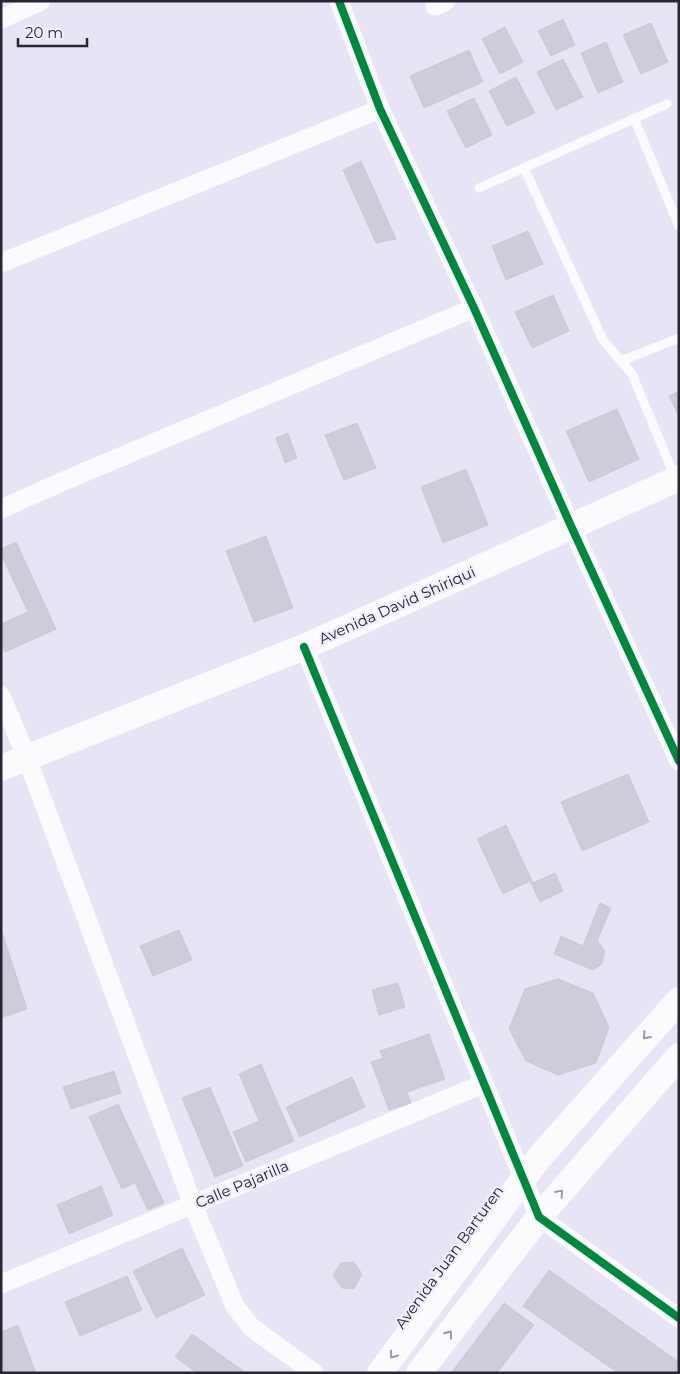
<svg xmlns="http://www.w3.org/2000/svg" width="680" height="1374" font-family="Montserrat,sans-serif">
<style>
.building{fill:#d0cbd8;stroke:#cec8d6}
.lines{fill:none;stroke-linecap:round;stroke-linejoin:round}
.lane{stroke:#fbfbfe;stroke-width:9}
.street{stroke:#fbfbfe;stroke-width:19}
.secondary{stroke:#fbfbfe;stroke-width:26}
.cycleway-casing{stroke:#eeeefc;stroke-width:11}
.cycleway{stroke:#00873e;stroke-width:8}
.oneway{stroke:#9c9ba3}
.labels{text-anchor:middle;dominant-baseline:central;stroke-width:4.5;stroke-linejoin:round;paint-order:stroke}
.street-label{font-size:15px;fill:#272633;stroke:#eeeefc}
</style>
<rect width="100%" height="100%" fill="#e7e5f5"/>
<path class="building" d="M563 19 575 45 551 56 538 31Z
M651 23 668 62 641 74 623 35Z
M505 27 523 62 500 74 482 39Z
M606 42 623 82 598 93 581 53Z
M469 50 483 82 424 108 410 76Z
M563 59 583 97 556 110 537 72Z
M516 77 535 113 507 126 489 91Z
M474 98 492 135 466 148 447 111Z
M361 161 396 239 376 243 343 170Z
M528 231 543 264 506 280 492 246Z
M553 295 569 331 532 348 515 312Z
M679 391V416L669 396Z
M617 409 639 459 589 482 566 431Z
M357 423 376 468 344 480 325 435Z
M288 433 297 458 285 463 276 438Z
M466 469 488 525 443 543 421 487Z
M266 536 293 608 254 622 226 551Z
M16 542 56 629 5 652 1 642V624L28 612 1 554V549Z
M628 774 649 822 582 851 561 802Z
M506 825 533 883 555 873 563 891 540 902 530 881 503 894 477 839Z
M600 903 611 908 597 941 605 951 602 964 593 970 554 954 561 936 583 946Z
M1 929 27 1009 1 1018Z
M179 930 192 960 153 976 140 946Z
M558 979 593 993 609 1027 596 1063 558 1075 526 1061 509 1029 525 989Z
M398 983 405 1007 379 1015 372 990Z
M429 1034 445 1079 407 1092 411 1103 389 1110 371 1062 383 1058 380 1051Z
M261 1064 294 1141 246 1162 233 1132 259 1121 239 1074Z
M114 1071 121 1093 71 1109 63 1087Z
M352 1077 365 1107 300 1137 286 1107Z
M210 1087 243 1166 215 1177 182 1098Z
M118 1104 164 1203 148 1210 135 1183 122 1189 89 1117Z
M101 1186 113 1215 69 1234 57 1205Z
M182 1248 205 1295 156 1318 133 1271Z
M354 1262 362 1274 354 1289 342 1288 333 1275 341 1263Z
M549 1270 679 1362V1373H618L523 1306Z
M127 1276 142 1310 80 1336 65 1302Z
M504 1303 534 1325 497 1373H451Z
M18 1325 36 1373H1V1332Z
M192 1334 246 1373H197L175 1357Z"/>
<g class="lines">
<path class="lane" d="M634 118 679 226
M524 168 603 340 632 374 675 477
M479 188 667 104
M621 361 679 338"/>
<path class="street" d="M339 1 380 109 474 308 571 526 679 761
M435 6 446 1
M1 19 41 1
M1 263 380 109
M1 509 66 480 474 308
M304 647 539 1217 679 1318
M1 696 27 758 193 1205 235 1306 251 1327 314 1373
M1 1284 483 1084"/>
<path class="secondary" d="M1 768 304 647 679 478
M380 1373 538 1159 679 1000
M419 1373 539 1217 679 1056"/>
<defs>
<path id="cycleway" d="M339 1 380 109 474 308 571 526 679 761
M304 647 539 1217 679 1318"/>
</defs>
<use href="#cycleway" class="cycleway-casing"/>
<use href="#cycleway" class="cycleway"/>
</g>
<defs><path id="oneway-chevron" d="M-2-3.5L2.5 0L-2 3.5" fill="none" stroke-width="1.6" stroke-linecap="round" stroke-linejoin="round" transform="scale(1.25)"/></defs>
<g class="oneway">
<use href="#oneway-chevron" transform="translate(646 1036) rotate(132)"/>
<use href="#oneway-chevron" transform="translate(560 1193) rotate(-49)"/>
<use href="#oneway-chevron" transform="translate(449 1334) rotate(-52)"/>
<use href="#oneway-chevron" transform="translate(393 1355) rotate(126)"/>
</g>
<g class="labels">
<g class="street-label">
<text transform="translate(397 605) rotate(-24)">Avenida David Shiriqui</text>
<text transform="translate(242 1184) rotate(-23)">Calle Pajarilla</text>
<text transform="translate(449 1257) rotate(-54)">Avenida Juan Barturen</text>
</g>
</g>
<rect width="680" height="1374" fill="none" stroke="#272633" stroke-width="5"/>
<path d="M18 38v8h69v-8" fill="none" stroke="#272633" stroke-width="2.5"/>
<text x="25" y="38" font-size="15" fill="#272633" stroke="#eeeefc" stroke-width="4" paint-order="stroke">20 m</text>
</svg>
